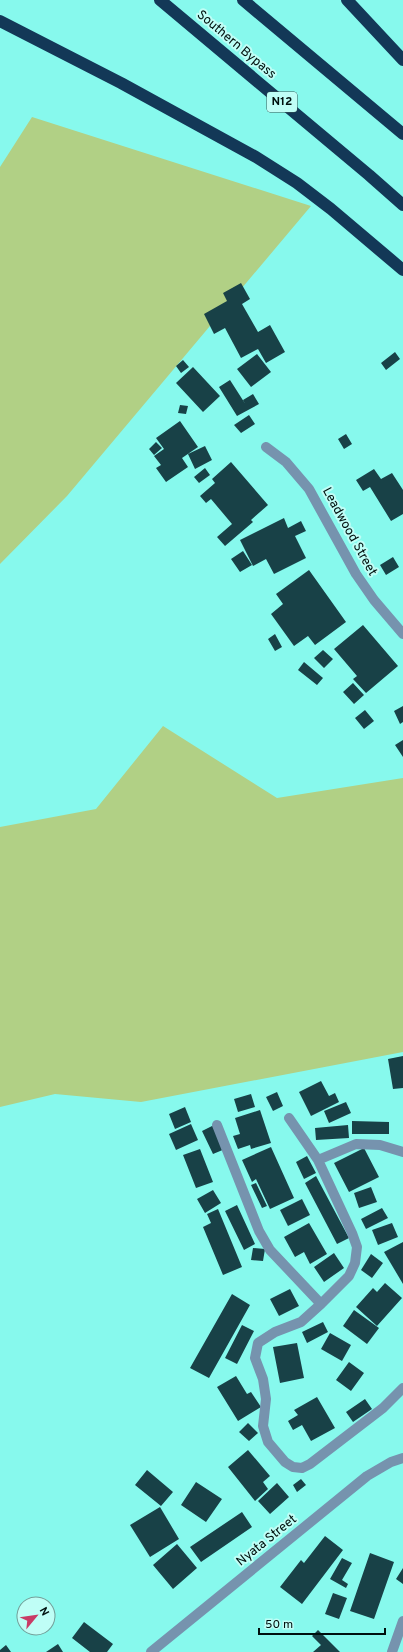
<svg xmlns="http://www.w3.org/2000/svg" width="403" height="1652" font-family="Overpass,sans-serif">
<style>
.green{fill:#b1d085}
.building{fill:#184147}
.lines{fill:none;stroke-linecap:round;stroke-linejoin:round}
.street{stroke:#7693ae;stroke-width:10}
.highway{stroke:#133857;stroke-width:12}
.labels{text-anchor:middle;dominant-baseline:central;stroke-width:4;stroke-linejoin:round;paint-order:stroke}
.shield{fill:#bffef6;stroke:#395754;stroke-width:1}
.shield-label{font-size:12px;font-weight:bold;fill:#00100e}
.street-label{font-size:13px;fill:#00100e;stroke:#bffef6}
</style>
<rect width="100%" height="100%" fill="#87f9ed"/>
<path class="green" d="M32 117 311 206 67 496 0 564V167Z
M163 726 277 798 403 778V1052L141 1102 55 1094 0 1107V827L96 809Z"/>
<path class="building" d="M241 283 250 299 242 304 258 332 270 325 285 352 266 363 258 349 241 358 225 328 214 334 204 314 227 301 223 293Z
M395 352 400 359 386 370 381 363Z
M257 354 271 372 251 387 237 369Z
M183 360 189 367 181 373 176 366Z
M193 367 220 396 203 412 176 383Z
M230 380 246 405 243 400 253 394 259 404 237 416 219 387Z
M180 405 188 406 186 414 178 413Z
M249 415 255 424 241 433 234 425Z
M180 421 198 447 182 458 188 467 166 482 156 468 161 465 154 456 164 449 156 438Z
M346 434 352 444 344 449 338 439Z
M156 442 162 448 154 455 149 449Z
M205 446 212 460 195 469 188 454Z
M231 462 268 505 251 520 253 522 225 546 217 537 232 524 211 499 206 503 200 496 215 483 212 479Z
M205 468 210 475 199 483 194 477Z
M374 469 381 479 392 473 403 490V514L391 521 370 487 363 491 356 480Z
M284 518 288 528 301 521 306 531 295 536 306 558 274 574 266 559 253 566 240 540Z
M243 551 252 565 240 572 231 559Z
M393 557 399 567 386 575 380 565Z
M309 570 346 622 315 645 308 636 294 646 271 614 283 604 276 594Z
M363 625 398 666 366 693 353 679 357 676 334 649Z
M275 634 282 647 275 651 268 639Z
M323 650 333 659 324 668 314 658Z
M304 662 323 678 317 685 298 670Z
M353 683 364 695 354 704 343 692Z
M403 706V722L400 724 394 711Z
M365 710 374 721 364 729 355 718Z
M403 740V757L395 745Z
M403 1056V1088L393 1089 388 1059Z
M321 1081 329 1096 335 1093 339 1102 311 1116 299 1092Z
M277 1092 283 1106 273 1111 266 1097Z
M251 1094 255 1107 238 1112 234 1099Z
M346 1102 351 1113 329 1123 324 1111Z
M185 1107 191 1122 175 1129 169 1114Z
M260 1110 271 1143 251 1149 250 1145 238 1149 233 1136 240 1134 235 1118Z
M352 1121 389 1122V1134H352Z
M191 1124 198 1140 176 1150 169 1134Z
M214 1125 225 1149 213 1154 202 1131Z
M348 1125 349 1138 316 1140 315 1128Z
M271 1147 294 1198 270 1209 256 1179 252 1182 242 1160Z
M364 1148 379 1177 349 1192 334 1163Z
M200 1149 213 1182 196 1188 183 1155Z
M307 1156 316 1173 304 1179 296 1162Z
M316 1176 349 1238 337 1244 305 1183Z
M256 1183 267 1206 262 1208 251 1185Z
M371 1187 377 1202 359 1208 354 1193Z
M213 1190 221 1203 205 1213 197 1199Z
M302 1199 310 1215 288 1226 280 1210Z
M237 1205 255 1244 244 1250 225 1211Z
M382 1208 388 1218 366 1229 361 1219Z
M218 1209 242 1267 223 1275 203 1227 211 1223 207 1214Z
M309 1223 327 1254 310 1264 304 1252 295 1257 284 1237Z
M392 1223 398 1237 378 1245 372 1230Z
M403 1242V1284L384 1252Z
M253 1248 265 1249 263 1261 251 1260Z
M334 1253 344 1268 324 1282 314 1267Z
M371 1254 383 1263 372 1278 361 1270Z
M385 1283 402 1298 377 1326 356 1307 373 1288 377 1292Z
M290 1289 299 1306 279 1316 270 1299Z
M232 1294 250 1305 209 1378 190 1368Z
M354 1310 379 1328 367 1344 343 1326Z
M323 1322 328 1332 307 1343 302 1332Z
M242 1325 254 1331 237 1364 225 1358Z
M330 1333 351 1345 342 1361 321 1349Z
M297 1343 304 1378 280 1383 273 1347Z
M349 1362 364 1373 351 1391 336 1380Z
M236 1376 247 1394 251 1392 261 1407 238 1421 217 1387Z
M317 1397 335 1428 311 1441 302 1425 293 1430 288 1421 298 1415 294 1410Z
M365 1399 372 1409 353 1422 346 1412Z
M248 1423 258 1433 249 1441 239 1432Z
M248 1450 270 1476 263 1482 268 1489 255 1501 228 1467Z
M147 1470 173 1492 161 1506 135 1485Z
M301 1479 306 1485 297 1492 293 1485Z
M196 1482 222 1499 206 1522 181 1505Z
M277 1483 289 1497 270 1514 258 1501Z
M160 1507 179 1539 150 1557 130 1525Z
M242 1512 252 1527 201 1562 190 1547Z
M325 1536 343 1550 302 1604 280 1587 301 1560 304 1563Z
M177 1544 197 1568 173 1589 153 1565Z
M370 1553 394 1562 374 1619 350 1611Z
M342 1558 352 1563 342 1580 348 1584 346 1588 330 1579Z
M403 1568V1584L396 1579Z
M333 1593 347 1598 339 1619 325 1614Z
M84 1622 113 1644 107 1652H90L72 1638Z
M318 1630 340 1652H313L321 1645 312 1636Z
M58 1644 63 1652H46Z
M6 1645 11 1652H0V1650Z"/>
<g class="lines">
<path class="street" d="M266 447 286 462 309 489 356 574 374 600 403 634
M289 1118 318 1160 352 1233 357 1247 355 1263 349 1276 321 1304 301 1322 275 1332 258 1343 255 1358 263 1379 266 1399 263 1426 268 1442 285 1462 293 1467 302 1468 310 1464 383 1408 403 1388
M217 1125 259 1231 270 1250 321 1304
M318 1160 356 1144 380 1145 403 1152
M151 1652 367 1476 391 1462 403 1458
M392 1652 403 1621"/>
<path class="highway" d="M160 0 369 175 403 205
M243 0 403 134
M347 0 403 60
M0 21 121 83 256 157 297 183 331 209 403 270"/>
</g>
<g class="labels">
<rect class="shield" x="267" y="92" width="30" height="20" rx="3"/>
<g class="shield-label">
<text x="282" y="102">N12</text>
</g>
<g class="street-label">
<text transform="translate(236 45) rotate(40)">Southern Bypass</text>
<text transform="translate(349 532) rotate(61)">Leadwood Street</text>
<text transform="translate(267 1541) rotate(-39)">Nyata Street</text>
</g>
</g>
<g transform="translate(36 1616) rotate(61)"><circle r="19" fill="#bffef6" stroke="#739f99"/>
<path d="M0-3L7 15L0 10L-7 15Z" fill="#c93b66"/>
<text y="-6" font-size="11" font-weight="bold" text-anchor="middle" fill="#00100e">N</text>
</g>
<path d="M259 1628v6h126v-6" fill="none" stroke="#00100e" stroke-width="2"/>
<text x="265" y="1628" font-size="12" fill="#00100e" stroke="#bffef6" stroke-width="3" paint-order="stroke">50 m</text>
</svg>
